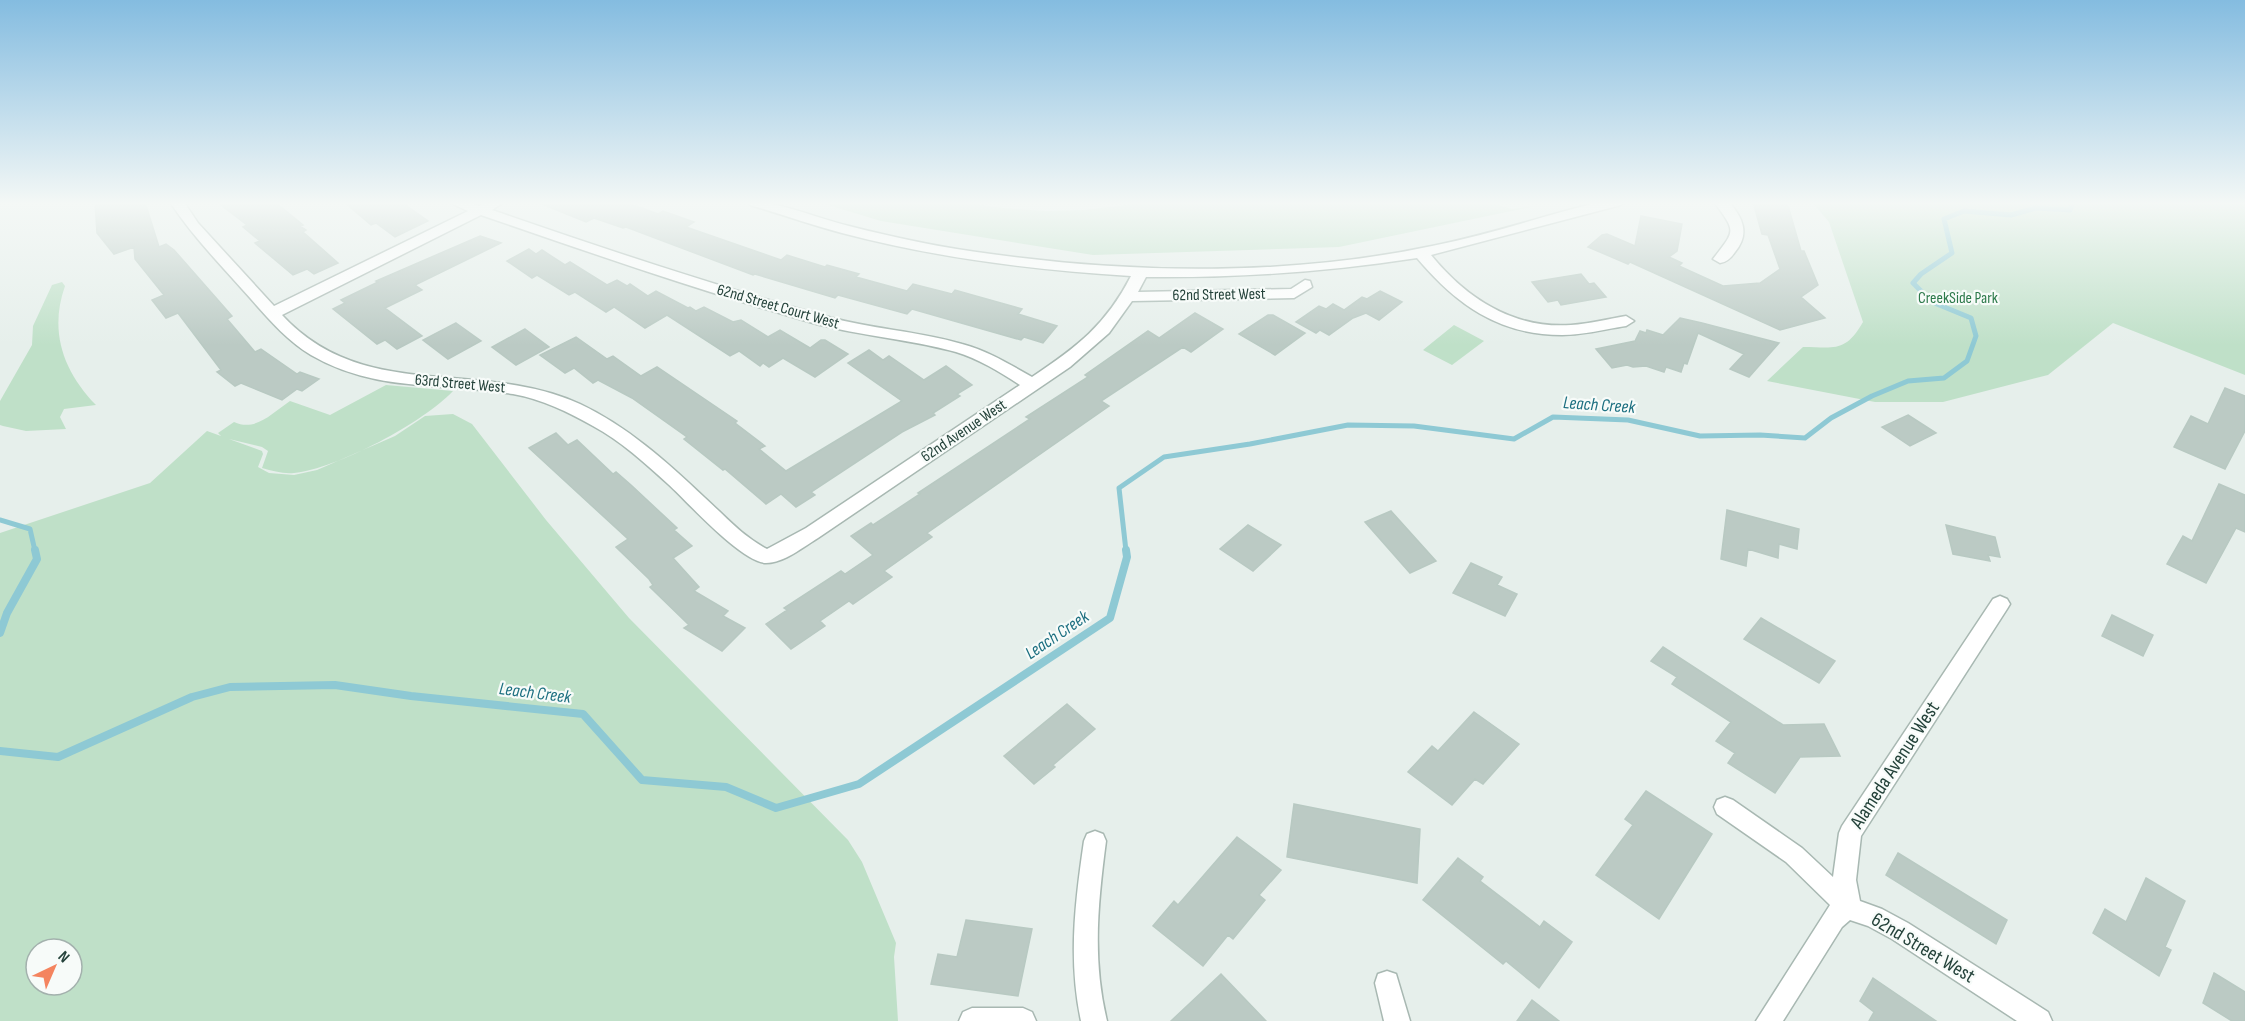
<svg xmlns="http://www.w3.org/2000/svg" width="2245" height="1021" font-family="'Sofia Sans Condensed',sans-serif">
<style>
.green{fill:#bfe0c8;fill-rule:evenodd}
.lines{fill:none;stroke-linecap:round;stroke-linejoin:round}
.stream-far1{stroke:#8ec9d4;stroke-width:5}
.stream{stroke:#8ec9d4;stroke-width:8}
.building{fill:#bbcac4;stroke:#b8c9c2;stroke-width:1.5}
.street-casing{stroke:#a8b8b2;stroke-width:3}
.street{fill:#fff;fill-rule:evenodd}
.labels{text-anchor:middle;dominant-baseline:central;stroke-width:4.5;stroke-linejoin:round;paint-order:stroke}
.street-label{font-size:16px;fill:#24423a;stroke:#f7fbf9}
.park-label{font-size:16px;fill:#2d7a4b;stroke:#f7fbf9}
.water-label{font-size:18px;font-style:italic;fill:#1c6f80;stroke:#f7fbf9}
.near-street-label{font-size:20px;fill:#24423a;stroke:#f7fbf9}
</style>
<rect width="100%" height="100%" fill="#e6efeb"/>
<path class="green" d="M818 202H961L1003 208 1046 211 1085 210 1147 202H1488L1512 209 1536 206 1339 247 1093 255 881 221Z
M1812 202H2245V375L2113 323 2048 375 1943 402H1875L1767 381 1803 347C1835 347 1845 353 1863 322L1829 222Z
M62 282 65 286C49 331 63 371 96 405L64 409 60 417 66 429 26 431 3 426 0 425V401L32 345 33 326 52 285Z
M1454 325 1484 341 1452 365 1423 350Z
M386 385 453 391C424 422 337 469 294 473 283 474 273 471 262 468L268 451 262 447 229 439 262 451 263 454 258 467 269 473 294 475 317 470 395 436 425 416 453 414 472 424 546 520 629 618 848 840 862 862 896 943 894 957 898 1021H0V533L150 483 207 431 221 436 218 433 234 422C256 432 272 413 290 401L330 415ZM36 949H72V985H36Z"/>
<g class="lines">
<path class="stream-far1" d="M0 520 30 529 35 551
M1126 551 1119 488 1164 457 1250 444 1348 425 1414 426 1514 439 1553 417 1628 420 1700 436 1760 435 1805 438 1831 418 1872 396 1908 381 1944 378 1967 361 1976 336 1971 318 1932 302 1913 283 1921 274 1952 253 1944 219 1964 211 2011 215 2036 208 2070 210 2073 202"/>
<path class="stream" d="M0 633 7 613 37 559 35 550
M0 751 58 757 192 697 230 687 335 685 411 696 583 714 642 780 726 787 776 808 859 784 1110 618 1127 557 1126 550"/>
</g>
<path class="building" d="M95 202H145L159 247 166 244 174 250 232 316 227 319 255 352 261 349 297 374 300 372 319 379 302 391 297 389 282 400 241 383 235 386 217 372 221 370 178 313 166 318 152 300 164 295 135 259 134 247 114 254 97 233Z
M217 202H275L303 225 300 226 306 230 303 232 338 263 314 274 307 269 293 275 255 243 260 241 243 227 247 225Z
M344 202H401L428 221 395 237 376 223 371 225Z
M537 202H625L658 214 663 211 694 222 686 227 781 260 787 255 825 267 827 265 859 274 856 277 907 291 913 284 952 294 955 290 1022 309 1018 314 1057 326 1043 343 1024 337 1021 340 912 309 907 314 838 295 835 298 755 274 753 275 626 227 623 228 594 218 586 222Z
M1753 202H1787L1801 251H1804L1818 285 1801 297 1825 318 1780 330 1630 262 1628 264 1588 247 1602 235 1607 234 1635 246 1641 216 1682 224 1677 251 1669 257 1682 263 1679 266 1723 286 1760 283 1780 269 1768 235 1762 234Z
M480 236 501 243 415 285 422 290 385 308 422 336 397 349 385 340 377 344 333 309 345 303 341 300 378 282 376 281Z
M529 249 536 254 542 250 565 265 570 262 607 285 617 280 627 286 630 284 648 296 656 291 688 308 690 307 696 311 704 307 733 322 741 320 768 337 780 330 810 348 821 340H825L848 354 815 377 783 358 769 367 763 363 760 366 739 351 730 356 667 315 645 328 614 307 606 312 575 292 569 295 537 275 532 278 507 261Z
M1581 274 1589 284 1594 283 1606 297 1561 305 1558 300 1548 302 1532 282Z
M1380 291 1402 302 1379 320 1366 313 1353 318 1329 335 1320 330 1316 333 1296 322 1319 306 1326 309 1333 304 1344 310 1362 297 1367 299Z
M1195 313 1223 329 1191 352 1183 347 1101 401 1109 406 927 533 932 537 884 571 892 577 853 604 849 601 820 621 825 626 791 649 766 624 787 610 784 608 841 571 845 574 873 555 851 536 871 523 873 525 920 494 918 493 1030 419 1026 417 1088 377 1085 375 1148 331 1159 338Z
M1268 315H1273L1305 333 1275 355 1239 334Z
M1680 318 1702 323 1779 343 1749 377 1730 369 1744 354 1698 333 1687 364 1684 363 1681 372 1666 367 1664 372 1646 366 1633 367 1627 365 1612 368 1596 349 1635 341 1640 331 1646 333 1647 330 1663 335Z
M456 323 481 341 448 359 423 340Z
M525 329 549 347 516 365 492 347Z
M576 337 607 359 613 356 641 376 657 367 737 421 735 423 765 446 759 449 786 471 902 401 848 363 869 350 883 360 889 356 924 380 946 366 972 385 957 394 960 396 933 413 935 415 902 432 811 492 815 495 796 507 781 494 766 504 725 469 723 470 684 439 687 437 632 398 598 380 593 383 574 368 565 373 540 355Z
M2225 388 2245 396V431L2225 469 2174 447 2191 416 2208 424Z
M1908 415 1936 433 1910 446 1882 427Z
M556 433 568 445 577 440 613 474 616 472 631 485 677 528 674 530 692 546 673 558 699 587 694 591 728 611 723 616 745 628 722 651 684 628 689 625 650 587 653 585 649 579 616 547 628 539 529 448Z
M2219 484 2245 495V532L2236 528 2206 583 2167 564 2183 536 2192 541Z
M1727 510 1799 529 1797 549 1779 544 1778 558 1748 549 1746 566 1721 559Z
M1391 511 1436 561 1410 573 1365 522Z
M1248 525 1281 545 1253 571 1220 549Z
M1946 525 1995 537 2000 557 1988 555 1990 561 1953 554Z
M1471 563 1502 577 1497 585 1517 594 1505 616 1453 593Z
M2112 615 2153 635 2143 656 2102 636Z
M1761 618 1835 661 1819 683 1744 639Z
M1663 647 1783 725 1824 724 1840 756 1800 757 1775 793 1728 763 1735 753 1716 741 1731 722 1672 684 1677 677 1651 661Z
M1067 704 1095 729 1053 765 1055 767 1034 784 1004 756Z
M1474 712 1519 744 1483 784 1475 779 1452 805 1408 772 1432 746 1438 751Z
M1646 791 1712 834 1659 919 1596 875 1633 825 1625 819Z
M1294 804 1420 829 1417 883 1287 857Z
M1237 837 1281 870 1259 895 1265 900 1233 939 1228 935 1203 966 1153 926 1174 901 1178 905Z
M1898 853 2007 920 1996 944 1886 875Z
M1458 858 1483 877 1480 881 1540 927 1544 921 1572 942 1539 988 1506 961 1503 964 1423 900Z
M2146 878 2185 901 2165 947 2171 950 2159 976 2093 933 2105 909 2126 922Z
M966 920 1032 929 1018 996 931 984 938 954 957 957Z
M2214 973 2245 992V1021H2232L2203 1003Z
M1221 974 1266 1021H1171Z
M1873 978 1936 1021H1869L1874 1012 1860 1001Z
M1532 1000 1559 1021H1517Z"/>
<g class="lines">
<defs>
<path id="street" d="M170 202H184L198 223 274 306 468 211 448 202H469L479 206 486 202H504L492 210C602 248 712 285 825 316 870 329 918 331 962 344 988 351 1009 364 1032 377 1077 347 1106 325 1131 276 1033 270 937 258 842 233 811 225 781 214 750 205L748 202C783 202 815 218 849 226 896 238 943 248 991 254 1135 274 1290 276 1432 246 1488 235 1543 216 1599 202H1623L1621 205 1431 255C1466 298 1513 329 1571 325 1589 324 1608 319 1626 316L1634 321 1626 326C1605 329 1584 335 1562 335 1498 335 1456 304 1417 258 1326 272 1237 278 1146 277L1138 292 1291 289 1305 280 1310 281 1312 287 1294 298 1132 301 1109 333 1070 367 818 538C803 547 784 563 766 563 741 562 688 502 668 484 645 463 621 441 593 426 568 412 542 399 513 394 443 382 376 393 311 355 283 338 264 313 242 289 217 261 191 234 170 202ZM481 215C591 253 701 291 813 323 860 336 909 339 956 352 979 359 1000 372 1020 385L806 528 767 549C742 536 724 515 704 497 667 462 627 426 580 404 479 358 364 404 282 315Z
M1714 202H1729C1743 218 1750 234 1735 252 1731 258 1727 262 1720 263L1713 259C1735 230 1737 233 1714 202Z
M2000 596 2007 599 2010 604 2007 609 1861 836 1856 880 1860 901 1882 909 1908 923 2048 1012 2052 1021H2017L1892 939 1868 926 1850 920 1842 927 1783 1021H1756L1830 905 1786 862 1717 814 1714 807 1717 800 1725 797 1733 800 1802 848 1833 877 1839 833 1842 826 1993 599Z
M1095 831 1103 834 1106 841C1098 902 1092 960 1107 1021H1081C1068 960 1075 902 1084 841L1087 834Z
M1387 971 1396 974 1410 1021H1384L1375 983 1378 974Z
M972 1008H1023L1032 1012 1036 1021H959L963 1012Z"/>
</defs>
<use href="#street" class="street-casing"/>
<use href="#street" class="street"/>
</g>
<linearGradient id="sky" x2="0" y2="1"><stop stop-color="#84bce0"/><stop offset="0.59" stop-color="#f4f8f6"/><stop offset="1" stop-color="#f4f8f6" stop-opacity="0"/></linearGradient>
<rect width="2245" height="345" fill="url(#sky)"/>
<g class="labels">
<g class="street-label">
<text transform="translate(1219 295) rotate(-1)">62nd Street West</text>
<text transform="translate(778 307) rotate(16)">62nd Street Court West</text>
<text transform="translate(460 384) rotate(5)">63rd Street West</text>
<text transform="translate(964 431) rotate(-34)">62nd Avenue West</text>
</g>
<g class="park-label">
<text x="1958" y="298">CreekSide Park</text>
</g>
<g class="water-label">
<text transform="translate(1599 405) rotate(4)">Leach Creek</text>
<text transform="translate(1057 635) rotate(-34)">Leach Creek</text>
<text transform="translate(535 693) rotate(7)">Leach Creek</text>
</g>
<g class="near-street-label">
<text transform="translate(1895 765) rotate(-57)">Alameda Avenue West</text>
<text transform="translate(1923 948) rotate(31)">62nd Street West</text>
</g>
</g>
<g transform="translate(54 967) rotate(44)"><circle r="28" fill="#f7fbf9" stroke="#a3b1ad" stroke-width="1.5"/>
<path d="M0-4.5L10 22L0 15L-10 22Z" fill="#f4845f"/>
<text y="-9" font-size="16" font-weight="bold" text-anchor="middle" fill="#24423a">N</text>
</g>
</svg>
